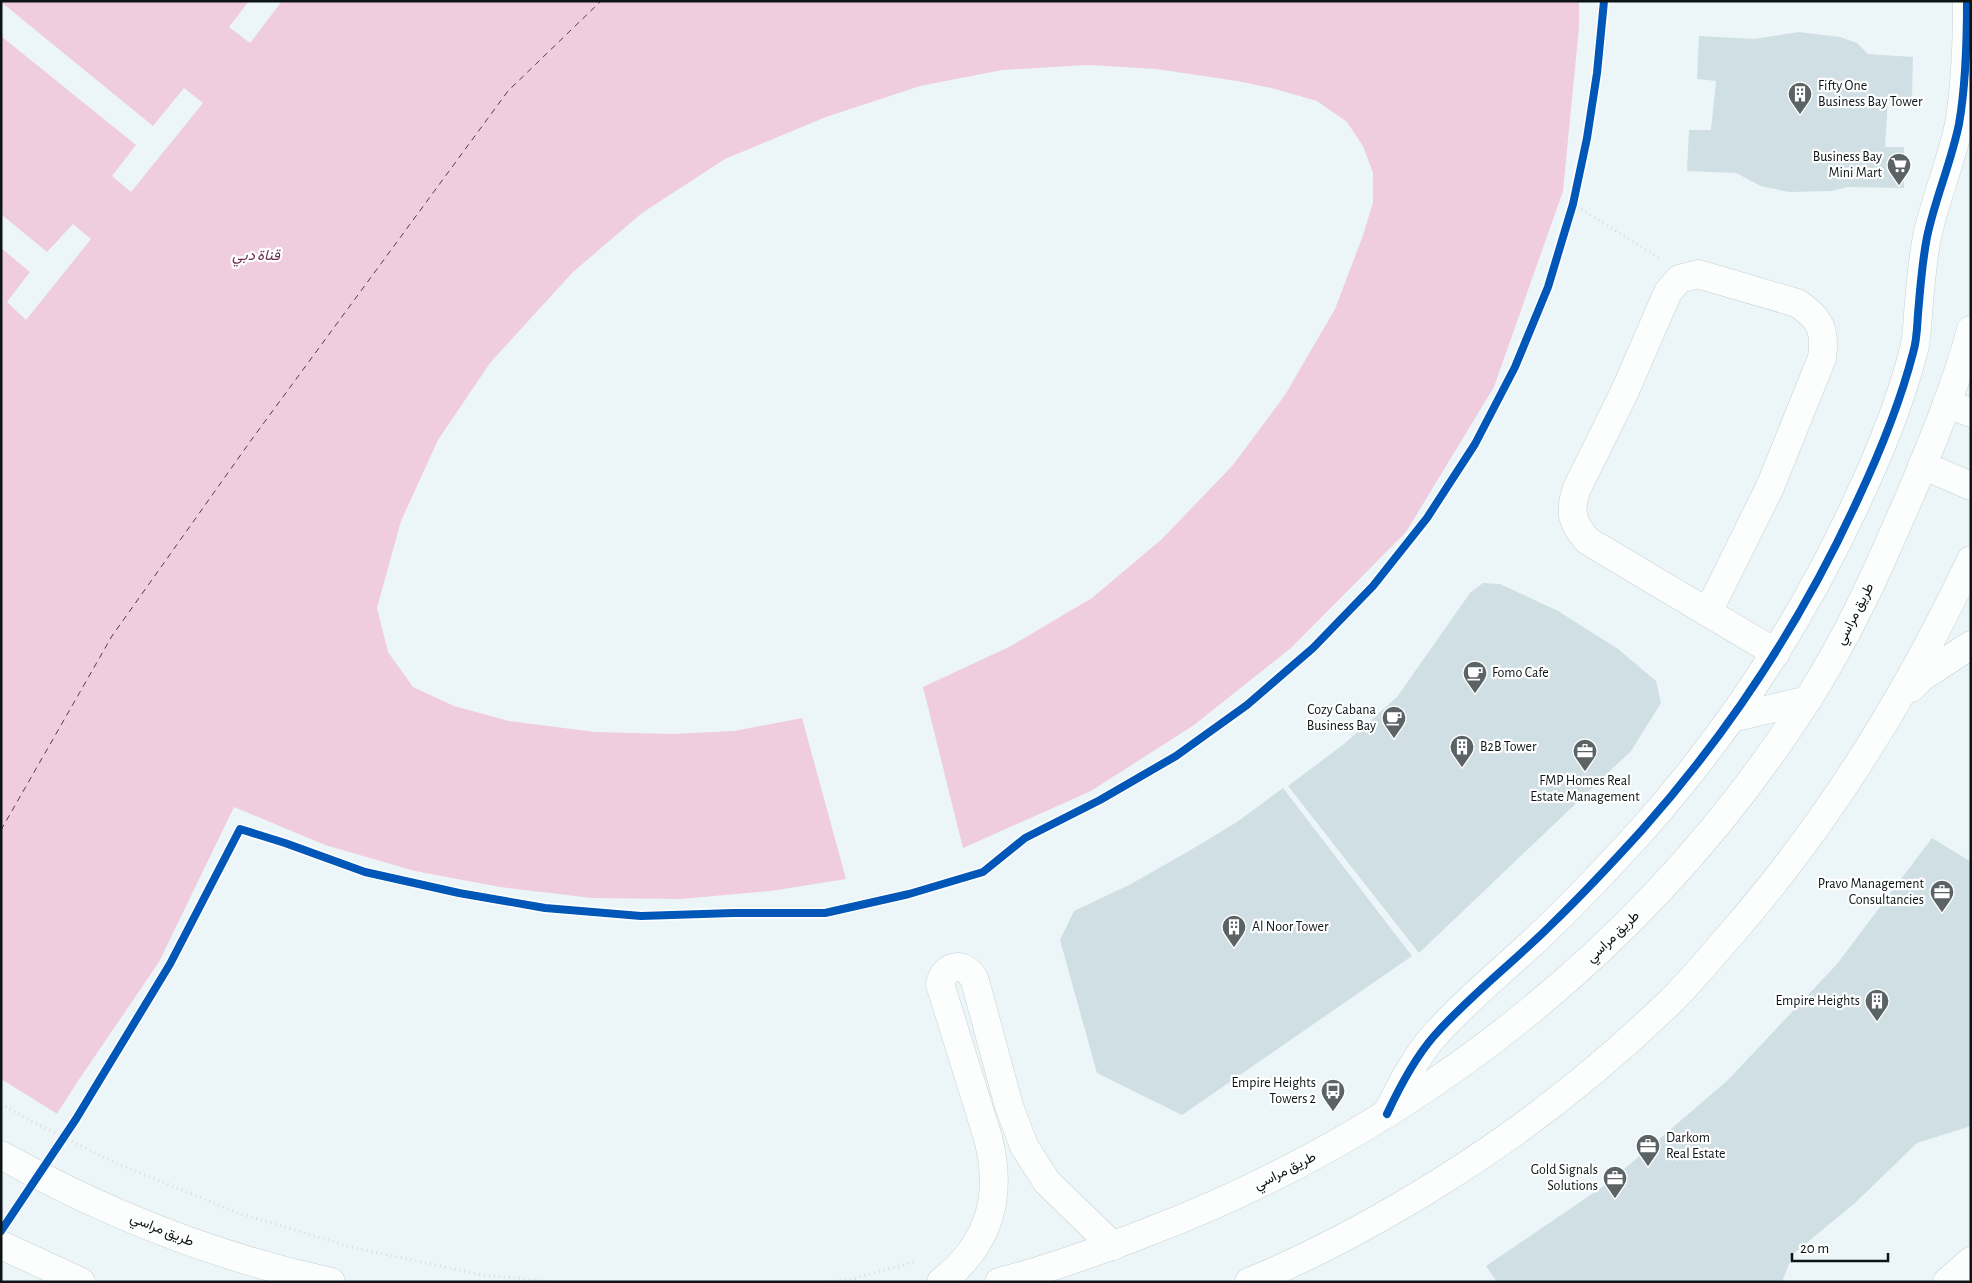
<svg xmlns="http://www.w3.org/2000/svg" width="1972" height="1283" font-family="'Alegreya Sans',Vazirmatn,sans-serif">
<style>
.water{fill:#efcddf}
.pier{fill:#ecf6f8}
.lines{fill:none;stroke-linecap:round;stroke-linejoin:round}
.ferry{stroke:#6d2e4f;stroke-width:1;stroke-dasharray:6 5;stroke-linecap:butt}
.building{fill:#cfdfe4}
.minor-casing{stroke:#c8d0d2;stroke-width:29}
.major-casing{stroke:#c8d0d2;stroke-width:29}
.path{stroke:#d8dcdd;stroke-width:3;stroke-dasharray:1 4;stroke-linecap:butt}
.minor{stroke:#fcfefe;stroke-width:28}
.major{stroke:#fcfefe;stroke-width:28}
.cycleway-casing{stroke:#fff;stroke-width:11}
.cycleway{stroke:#0057b8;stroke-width:8}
.labels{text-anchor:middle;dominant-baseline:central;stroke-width:4.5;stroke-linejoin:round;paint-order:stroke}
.poi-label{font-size:14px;fill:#0d1416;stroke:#fff;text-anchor:end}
.street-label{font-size:14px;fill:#0d1416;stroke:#fff}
.water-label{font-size:15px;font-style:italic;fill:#6d2e4f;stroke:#fff}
</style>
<rect width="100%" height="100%" fill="#ecf6f8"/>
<path class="water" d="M1 1H1579V27L1563 191 1494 387 1406 532 1291 648 1194 725 1091 791 963 848 923 687 1011 646 1092 598 1162 539 1233 465 1285 395 1335 309 1362 238 1373 203V173L1363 146 1347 122 1317 101 1275 89 1237 81 1156 69 1088 65 1002 70 920 86 826 117 725 159 642 213 573 272 490 363 438 440 401 521 377 608 388 652 413 687 454 706 509 721 595 732 672 734 734 731 802 718 846 879 771 891 681 899 592 898 500 887 415 871 325 845 234 807 159 962 78 1081 1 1201Z"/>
<path class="pier" d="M249 1H282L250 43 229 27Z
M1 2 153 126 184 88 203 103 131 192 112 176 136 145 1 36Z
M1 214 47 252 73 224 91 239 26 320 7 302 30 272 1 248Z
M1 1079 59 1115 1 1203Z"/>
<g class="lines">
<path class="ferry" d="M1 830 112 636 252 439 508 91 601 1"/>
</g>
<path class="building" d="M1799 32 1840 37 1857 43 1868 54 1913 57 1912 99 1888 100 1885 147H1904V188L1848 187 1831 191 1789 192 1761 186 1736 173 1687 171 1689 130H1711L1716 81 1697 79 1699 36 1754 39Z
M1483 583 1500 584 1558 611 1618 649 1656 681 1661 703 1631 751 1419 953 1288 786 1344 744 1397 697 1470 593Z
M1283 788 1412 956 1182 1115 1097 1073 1060 940 1074 911 1131 884 1189 851 1237 822Z
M1932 838 1971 862V1126L1917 1143 1855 1203 1793 1254 1782 1282H1497L1486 1266 1608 1183 1728 1080 1837 964Z"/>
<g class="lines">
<defs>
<path id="minor" d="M1947 403 1971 413
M1922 465 1971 486
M1708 612 1770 487 1822 358C1826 330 1820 318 1797 303L1698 274 1679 279 1668 292 1625 391 1577 488C1569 511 1571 522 1588 541L1776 653
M1387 1114C1400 1086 1414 1059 1434 1036 1470 995 1514 962 1552 924 1583 894 1613 862 1642 830 1730 731 1803 619 1858 499 1880 452 1900 403 1913 353 1917 341 1917 327 1918 314 1920 289 1922 263 1927 237 1935 199 1951 163 1959 124 1966 84 1967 43 1967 1
M941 1282C990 1244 1003 1196 988 1138L940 984C945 963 966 961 975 981L1009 1106 1024 1146 1047 1182 1113 1246
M1947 1282 1971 1261"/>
<path id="major" d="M1911 688 1922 677 1971 645
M1732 718 1808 700
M1 1155C104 1213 216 1257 331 1282
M1 1245 81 1282
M999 1282C1050 1269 1099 1251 1148 1232 1417 1129 1650 945 1806 702 1849 636 1881 563 1912 491 1934 438 1956 385 1971 330
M1249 1282C1317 1254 1383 1218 1445 1179 1526 1128 1602 1068 1671 1001 1692 980 1711 957 1731 934 1829 822 1907 695 1971 560"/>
</defs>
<use href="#minor" class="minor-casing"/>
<use href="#major" class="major-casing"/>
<path class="path" d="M1573 204 1659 258
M1 1104 31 1121 118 1164 238 1213 351 1247 483 1275 555 1282
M825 1282 849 1280 917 1261"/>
<use href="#minor" class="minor"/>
<use href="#major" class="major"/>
<defs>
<path id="cycleway" d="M1387 1114C1400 1086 1414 1059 1434 1036 1470 995 1514 962 1552 924 1583 894 1613 862 1642 830 1730 731 1803 619 1858 499 1880 452 1900 403 1913 353 1917 341 1917 327 1918 314 1920 289 1922 263 1927 237 1935 199 1951 163 1959 124 1966 84 1967 43 1967 1
M1 1231 76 1119 170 964 240 829 285 843 365 872 459 893 545 908 641 916 733 913H825L909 894 983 872 1025 838 1100 800 1176 756 1247 705 1313 648 1373 586 1427 518 1475 444 1515 367 1548 287 1573 204 1587 138 1597 73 1604 1"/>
</defs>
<use href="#cycleway" class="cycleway-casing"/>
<use href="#cycleway" class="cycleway"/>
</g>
<defs>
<symbol id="building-pin" viewBox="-11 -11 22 30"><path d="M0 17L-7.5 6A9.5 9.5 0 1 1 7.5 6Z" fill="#5b6365" stroke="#fff"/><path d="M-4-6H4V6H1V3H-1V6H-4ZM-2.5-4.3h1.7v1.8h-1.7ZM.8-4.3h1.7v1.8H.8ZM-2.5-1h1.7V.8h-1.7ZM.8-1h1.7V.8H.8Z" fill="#fff"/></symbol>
<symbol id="supermarket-pin" viewBox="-11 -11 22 30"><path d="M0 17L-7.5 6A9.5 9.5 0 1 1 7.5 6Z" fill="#5b6365" stroke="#fff"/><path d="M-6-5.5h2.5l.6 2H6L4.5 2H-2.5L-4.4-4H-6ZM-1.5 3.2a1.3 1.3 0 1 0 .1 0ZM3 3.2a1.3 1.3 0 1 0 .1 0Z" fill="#fff"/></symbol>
<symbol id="cafe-pin" viewBox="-11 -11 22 30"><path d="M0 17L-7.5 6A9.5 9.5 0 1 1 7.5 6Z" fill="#5b6365" stroke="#fff"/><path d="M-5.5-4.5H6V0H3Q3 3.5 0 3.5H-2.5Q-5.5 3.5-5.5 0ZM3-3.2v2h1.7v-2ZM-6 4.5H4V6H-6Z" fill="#fff"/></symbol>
<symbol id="office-pin" viewBox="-11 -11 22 30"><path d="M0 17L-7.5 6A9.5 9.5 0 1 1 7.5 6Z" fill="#5b6365" stroke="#fff"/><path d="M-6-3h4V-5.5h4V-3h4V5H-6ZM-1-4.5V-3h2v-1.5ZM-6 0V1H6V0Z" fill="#fff"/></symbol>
<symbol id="bus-pin" viewBox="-11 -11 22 30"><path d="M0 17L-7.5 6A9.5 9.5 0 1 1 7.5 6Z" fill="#5b6365" stroke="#fff"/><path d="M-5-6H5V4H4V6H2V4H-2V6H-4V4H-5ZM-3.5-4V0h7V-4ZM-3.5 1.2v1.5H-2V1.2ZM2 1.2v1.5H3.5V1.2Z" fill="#fff"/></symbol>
</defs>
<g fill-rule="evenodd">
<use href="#building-pin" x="1786" y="80" width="28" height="38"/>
<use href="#supermarket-pin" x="1885" y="151" width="28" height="38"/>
<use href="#cafe-pin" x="1461" y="659" width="28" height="38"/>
<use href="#cafe-pin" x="1380" y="704" width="28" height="38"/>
<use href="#building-pin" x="1448" y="733" width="28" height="38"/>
<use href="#office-pin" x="1571" y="737" width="28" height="38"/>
<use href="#office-pin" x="1928" y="878" width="28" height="38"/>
<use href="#building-pin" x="1220" y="913" width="28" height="38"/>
<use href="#building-pin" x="1863" y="987" width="28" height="38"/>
<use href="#bus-pin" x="1319" y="1077" width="28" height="38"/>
<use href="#office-pin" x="1634" y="1132" width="28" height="38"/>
<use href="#office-pin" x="1601" y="1164" width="28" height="38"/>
</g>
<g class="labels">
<g class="poi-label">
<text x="1818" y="86" text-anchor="start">Fifty One<tspan x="1818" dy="16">Business Bay Tower</tspan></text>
<text x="1882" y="157">Business Bay<tspan x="1882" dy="16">Mini Mart</tspan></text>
<text x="1492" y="673" text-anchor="start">Fomo Cafe</text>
<text x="1376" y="710">Cozy Cabana<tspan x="1376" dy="16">Business Bay</tspan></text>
<text x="1480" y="747" text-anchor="start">B2B Tower</text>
<text x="1585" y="781" text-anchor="middle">FMP Homes Real<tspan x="1585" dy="16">Estate Management</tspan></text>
<text x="1924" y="884">Pravo Management<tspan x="1924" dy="16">Consultancies</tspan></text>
<text x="1252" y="927" text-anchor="start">Al Noor Tower</text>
<text x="1860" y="1001">Empire Heights</text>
<text x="1316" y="1083">Empire Heights<tspan x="1316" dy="16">Towers 2</tspan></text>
<text x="1666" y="1138" text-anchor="start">Darkom<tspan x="1666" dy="16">Real Estate</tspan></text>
<text x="1598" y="1170">Gold Signals<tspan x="1598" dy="16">Solutions</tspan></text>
</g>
<g class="street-label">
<text transform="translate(1855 614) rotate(-63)">طريق مراسي</text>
<text transform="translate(1613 937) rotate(-44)">طريق مراسي</text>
<text transform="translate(1285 1171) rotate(-27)">طريق مراسي</text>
<text transform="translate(162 1230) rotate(22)">طريق مراسي</text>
</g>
<g class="water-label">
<text x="256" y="255">قناة دبي</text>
</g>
</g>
<rect width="1972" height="1283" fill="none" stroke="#0d1416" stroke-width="5"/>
<path d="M1792 1253v8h96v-8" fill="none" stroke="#0d1416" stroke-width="2.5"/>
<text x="1800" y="1253" font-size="15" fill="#0d1416" stroke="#ffffff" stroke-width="4" paint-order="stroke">20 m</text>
</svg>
